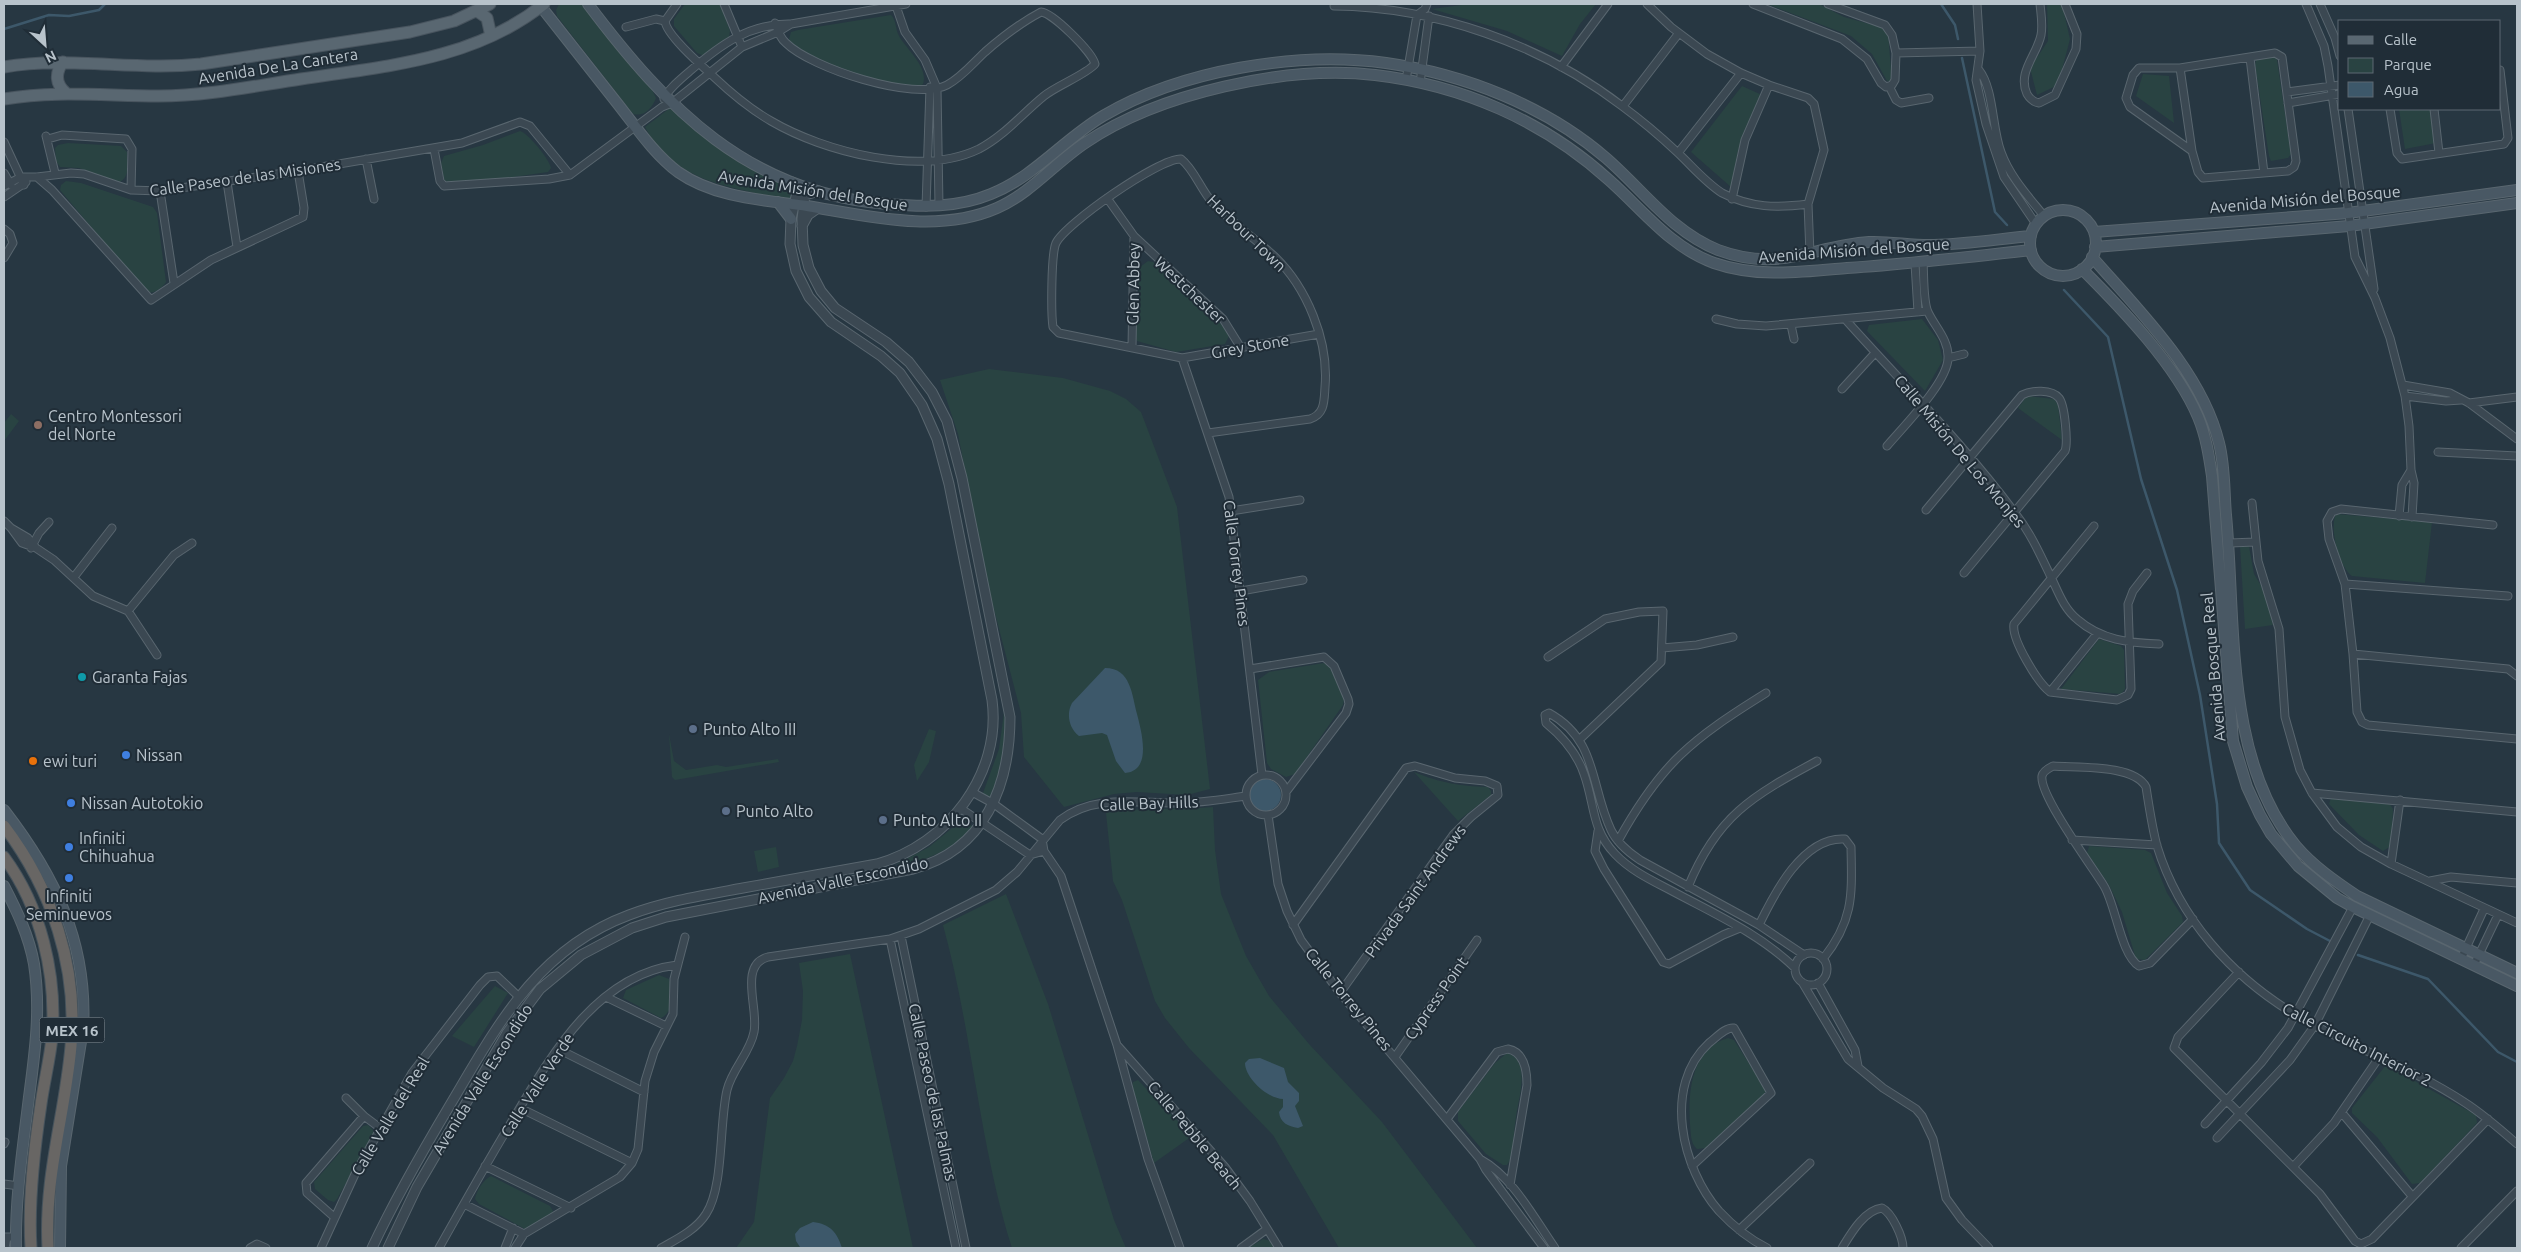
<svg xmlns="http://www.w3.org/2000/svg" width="2521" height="1252" font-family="Ubuntu,sans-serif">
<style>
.green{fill:#294342}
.water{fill:#3d586a}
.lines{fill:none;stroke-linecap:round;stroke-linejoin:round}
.stream{stroke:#3d586a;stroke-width:2.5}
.minor-casing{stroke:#59666f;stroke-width:9}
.tertiary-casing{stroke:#59666f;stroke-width:11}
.secondary-casing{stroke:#59666f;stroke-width:12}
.primary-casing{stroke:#48545e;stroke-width:13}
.trunk-casing{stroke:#46535c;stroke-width:13}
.minor{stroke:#3b4852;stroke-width:7}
.tertiary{stroke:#3b4852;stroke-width:9}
.secondary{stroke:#495864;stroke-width:10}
.primary{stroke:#596771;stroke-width:11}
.trunk{stroke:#686664;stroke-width:11}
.education-dot{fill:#8d6e63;stroke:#202d37;stroke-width:2}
.culture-dot{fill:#0f9aa8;stroke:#202d37;stroke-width:2}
.service-dot{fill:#5c6f8a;stroke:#202d37;stroke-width:2}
.shop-dot{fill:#3f7fe0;stroke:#202d37;stroke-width:2}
.food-dot{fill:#e8710a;stroke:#202d37;stroke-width:2}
.labels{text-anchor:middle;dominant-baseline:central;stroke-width:4;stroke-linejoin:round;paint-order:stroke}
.shield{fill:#202d37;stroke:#8a969f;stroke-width:1}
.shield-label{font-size:15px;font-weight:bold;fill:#b8c3cb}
.street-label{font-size:16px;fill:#b8c3cb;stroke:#202d37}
.poi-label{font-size:16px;fill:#b8c3cb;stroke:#202d37;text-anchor:start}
</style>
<rect width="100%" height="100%" fill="#273742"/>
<path class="green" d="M559 4H582L652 90 656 98C652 108 645 117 633 114L557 16 556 10Z
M685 4H720L730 31 729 37 704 56 697 53 674 26V19Z
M1469 4H1596L1580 24 1562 56 1507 31 1432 9Z
M1767 4H1819L1844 17 1881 27 1888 32 1892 82 1887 81 1872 54 1851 36Z
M2047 4H2062L2070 39 2058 85 2037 95 2030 68 2048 41Z
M891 15C897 21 895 29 899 36 906 49 929 67 923 84L920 86C874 87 830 67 792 44L789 39 791 32 798 30Z
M2274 56 2277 60 2291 154 2288 158 2271 161 2269 156 2255 65 2256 60Z
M2143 74 2169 76 2174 123 2136 96Z
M1742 86 1762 95 1738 151 1731 187 1691 152Z
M670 108 718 147 793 190 792 198C779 200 763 195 750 192 706 182 667 170 645 127Z
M2399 109H2431L2436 143 2405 149Z
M520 131C528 133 550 160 551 168L548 172 485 181 446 183 444 181 441 163 444 156 483 145Z
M68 143 121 146 127 152C127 163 131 179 117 183L79 168 60 167 56 161 55 148 58 145Z
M66 181 81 183 153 207 157 213 166 282C161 289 155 294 146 292L60 190 61 185Z
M1148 261 1153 262 1221 324 1229 336 1225 344 1176 352 1137 341 1135 337 1140 267Z
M1922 319 1938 340 1943 360 1925 391 1867 331 1869 325Z
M989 369 1063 378 1110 391 1126 399 1141 412 1177 507 1210 789 1187 795 1137 792 1114 794 1064 807 1024 757 1021 713 986 579 958 434 940 380Z
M2027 396 2054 399 2058 405 2062 440 2018 408Z
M11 414 19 421 4 441V423Z
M2336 514 2432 522 2425 583 2352 576C2339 567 2329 528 2336 514Z
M2240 546H2249L2254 574 2265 592 2273 625 2245 629Z
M2099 639 2121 646 2124 650 2125 689 2121 694 2061 689Z
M1324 663 1330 667 1344 700 1343 705 1295 774 1286 777 1271 769 1267 763 1258 680 1269 672Z
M1004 712 1006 713 1007 740 993 797 989 798 983 793 999 749Z
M929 729 936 731 929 762 917 781 914 765Z
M669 734 674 761 686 770 717 765 726 767 778 759 779 762 675 780 672 777Z
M1414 772C1441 783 1459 786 1488 787L1491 791V795L1458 821Z
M2331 798 2389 803 2393 809 2391 846 2383 851 2359 835 2329 804Z
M1213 807 1215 850 1221 894 1246 956 1269 996 1309 1044 1382 1122 1477 1248H1339L1273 1135 1189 1048 1165 1018 1155 1001 1122 900 1113 881 1106 813C1140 806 1177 811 1213 807Z
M963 819 968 821 973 828C953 849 927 861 898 866L897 864 929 847Z
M2089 846 2145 850 2151 853 2167 893 2182 916 2183 922 2145 960 2136 959 2122 912 2109 885 2087 853Z
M776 847 779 867 758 872 754 851Z
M1006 894 1048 1004 1114 1220 1126 1248H1012C979 1144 972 1030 943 925Z
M850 954 913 1248H736L754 1222 770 1098 784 1078 793 1061 797 1046 802 1020 803 991 799 963Z
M659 975 669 979C673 990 674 1013 661 1018L623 998 626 990Z
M495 986 508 993 474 1047 452 1036Z
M1728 1038 1734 1040 1766 1090 1763 1096 1706 1148 1697 1149C1690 1143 1691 1133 1690 1124 1688 1092 1691 1049 1728 1038Z
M1507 1053C1532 1061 1518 1099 1516 1117 1514 1130 1513 1144 1512 1157L1507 1165H1503L1486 1154 1458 1121V1112L1495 1063Z
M2386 1065 2476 1115 2477 1123 2420 1183 2412 1184 2377 1137 2352 1113V1108Z
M1138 1080 1192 1136 1154 1163 1132 1086 1133 1082Z
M368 1125 373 1130V1135L337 1199 334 1202 328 1200 315 1189 314 1182 363 1126Z
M491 1176 550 1206 553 1211 551 1216 525 1229 479 1204 475 1199C477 1190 483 1180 491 1176Z
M1263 1239 1272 1241 1276 1248H1248Z"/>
<path class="water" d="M1105 668C1131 668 1132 695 1137 714 1141 730 1153 771 1125 773L1116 761 1107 735 1102 733 1079 736C1069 728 1066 714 1072 703Z
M1249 795a16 16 0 1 1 32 0a16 16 0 1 1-32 0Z
M1260 1058 1284 1068 1288 1082 1299 1093V1101L1295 1106 1303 1126 1298 1128C1288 1126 1280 1123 1279 1112L1283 1107V1099C1268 1099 1245 1078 1245 1063L1249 1059Z
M813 1222C830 1224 837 1232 842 1248L800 1247 796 1241 795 1234 800 1228Z"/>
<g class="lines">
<path class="stream" d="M1941 4 1955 25 1958 39
M4 29 49 15 69 16 99 10 105 4
M1962 58 1995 212 2007 225
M2064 290 2108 337 2141 479 2177 590 2200 695 2217 804 2219 843 2250 890 2307 929 2330 941
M2358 955 2428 979 2498 1052 2517 1062"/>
<defs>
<path id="minor" d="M724 4 742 47
M1647 4 1671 27 1707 54 1741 73 1769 85 1808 98 1814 104 1824 150 1808 204 1810 254
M1753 4 1842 39 1867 59 1881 83 1886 87 1892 85 1895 80 1896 53
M1828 4 1885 25 1892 35 1896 53 1980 51
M1977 4 1980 51 1976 80 1986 124 2004 177 2036 224
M2040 4C2041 14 2043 25 2041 35 2037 55 2017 72 2027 94 2030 99 2033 102 2039 103L2055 95 2076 49 2077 34 2065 4
M2306 4 2324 46 2328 66 2355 257 2375 298 2390 338 2405 396 2409 426 2411 470 2414 483 2412 517
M2320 4 2335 38 2340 56
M896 6 905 32 925 60 937 88 939 206
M1334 6C1435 7 1541 44 1622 106 1641 120 1660 136 1677 152 1692 166 1705 182 1722 193 1751 208 1777 208 1808 204
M665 21C666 35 703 67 714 77 732 94 750 109 771 121 824 152 921 177 979 149 1004 136 1023 113 1044 96 1056 86 1087 74 1095 64 1092 52 1053 13 1041 12 1022 22 1001 38 985 52 973 63 962 77 947 85 915 102 811 68 786 43 780 38 778 31 775 23
M665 21 677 4
M626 27 656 19 665 21
M2275 53 2282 57 2296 161 2294 167 2288 171 2203 178 2198 172 2192 151 2130 107 2126 98 2133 75 2139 68H2180Z
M2250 58 2264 173
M1561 67 1608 4
M2180 68 2192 151
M1979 70C1994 89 1992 129 2001 152 2010 177 2028 196 2044 216
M1406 80 1417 15 1425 9 1427 4
M1420 83 1429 16
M1889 86 1896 100 1901 103 1929 98
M2287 92 2340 85
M664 99C668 89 681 79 690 71 720 45 750 23 791 24L906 4
M2288 103 2340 94
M1623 106 1679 33
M2348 109 2374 289
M2390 109 2397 153 2402 159 2504 144 2508 138 2500 70
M2434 109 2439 153
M46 136 55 173
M48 139 62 135 126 139 132 149 131 190
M4 142 24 185
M434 149 440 181 444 186 549 179 570 175 662 107 672 103 742 47 778 32 791 24
M1678 153 1741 73
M366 159 374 199
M4 173 11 185
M37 177 52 190 151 300 211 260 303 217 304 208 298 171
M227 182 237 247
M4 186 21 177H37L71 173 84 174 131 190 160 191 298 171 462 143 520 122 530 126 570 175
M160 191 174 283
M4 197 26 182
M1107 198 1134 236 1223 319 1241 348
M1732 199 1745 140 1769 85
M926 207 930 87
M4 229 10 234 13 243 4 258
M1915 264 1918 312
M1716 319 1737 324 1766 326 1927 311
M1845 319C1902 383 1964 444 2015 513 2030 532 2040 554 2050 575 2058 591 2063 608 2078 620 2101 640 2129 643 2159 644
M1791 325 1794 339
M1132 348 1134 236
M1182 358 1229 497 1262 775
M1948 358 1964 354
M2403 385 2450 393 2469 403 2517 439
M1842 389 1875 353
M2405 396 2446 401 2461 400
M2469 403 2517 397
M1208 433 1310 419C1325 414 1324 401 1325 387 1329 341 1307 287 1273 255 1253 237 1231 222 1212 202 1201 190 1194 169 1181 159 1159 158 1065 224 1056 243 1051 254 1051 314 1053 327L1059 333 1182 358 1319 334
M1887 446C1903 427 1948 382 1948 358 1949 340 1935 327 1928 312 1923 301 1924 275 1923 262
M2438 452 2517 456
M2252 503 2258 561 2279 629 2285 717 2300 770 2312 793 2337 827 2361 847 2391 864 2517 923
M1926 510 2022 395C2031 390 2052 389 2059 398 2065 405 2068 443 2065 451L1964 573
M1231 511 1300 500
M2399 516 2402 485 2411 470
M4 521 11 528
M2493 525 2341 509 2332 512 2327 521 2329 539 2345 584 2353 654 2357 712 2362 722 2368 725 2517 739
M2094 526 2014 624C2011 639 2038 683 2050 692L2117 700 2128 695 2131 689 2128 604 2133 591 2147 573
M11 528 28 538 36 548 22 543Z
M2230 543 2255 542
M31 548 39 533 49 522
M36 548 54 560 93 596 128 611 157 655
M74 577 112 528
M2345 584 2508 596
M1241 591 1303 580
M128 611 174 555 192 543
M1662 648 1697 645 1733 637
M2353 654 2508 669 2517 676
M1548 657 1605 619 1639 612 1663 611 1661 662 1579 740
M1250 669 1324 657 1334 666 1348 699 1349 704 1346 713 1286 792
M2050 692 2097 634
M1246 795a20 20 0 1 1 40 0a20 20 0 1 1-40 0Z
M972 792 994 804 1042 839 1044 851 1061 876 1117 1045 1148 1159 1180 1248
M2312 793 2517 812
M960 808 1030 855 1044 851
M1268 815 1278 884 1287 911 1301 940 1340 993 1480 1159 1486 1170 1544 1248
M1598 831 1595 851 1604 869 1663 962 1669 964 1723 935 1740 928
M2072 840 2157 845
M1618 841C1661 763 1692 739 1766 693
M2391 864 2400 800
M2430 881 2451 877 2517 883
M1688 887C1717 816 1752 796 1817 761
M2193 919 2150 963 2139 966C2121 955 2116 906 2104 886 2093 868 2039 795 2042 776 2043 771 2049 768 2053 766 2077 768 2134 764 2146 787 2149 806 2152 827 2157 846 2179 918 2232 977 2296 1015 2350 1047 2411 1067 2464 1102 2483 1114 2500 1129 2517 1144
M1293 925 1406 768 1415 766 1455 778 1485 781 1497 786 1498 795 1471 817 1453 835 1340 993
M1759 925C1774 894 1803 836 1845 839L1851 847C1852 895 1854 920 1823 959
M901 936 966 1248
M890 939 956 1248
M1795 969a16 16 0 1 1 32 0a16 16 0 1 1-32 0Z
M2461 959 2484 909
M2474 965 2498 915
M1795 968C1760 934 1715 914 1672 891 1653 881 1631 871 1615 854 1591 829 1595 804 1584 774 1577 753 1563 737 1546 723L1545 715 1549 713C1598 740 1590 786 1611 830 1617 843 1628 852 1640 860L1759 925 1804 955
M2239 972 2178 1037 2174 1048 2320 1194 2355 1241 2361 1244 2372 1239 2488 1119
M1802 982 1848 1059 1883 1088 1916 1109 1922 1116 1933 1139 1946 1198 1962 1220 1989 1248
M1818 983 1855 1050 1858 1066
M606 997 666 1026
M1118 1046 1225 1167 1250 1201 1279 1248
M558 1049 644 1092
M1395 1057 1477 940
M346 1098 364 1116
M520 1108 632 1163
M2342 1113 2412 1196
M1447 1119 1497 1052 1508 1049C1524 1052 1527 1071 1527 1085L1510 1185
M2205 1124 2261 1063 2288 1028 2353 907
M2217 1138 2290 1060 2315 1025 2370 915
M4 1144 5 1142
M1480 1159C1513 1177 1534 1218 1555 1248
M485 1166 571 1208
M1692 1166 1771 1093 1734 1028C1725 1027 1716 1038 1709 1043 1662 1086 1682 1169 1719 1211 1733 1226 1749 1239 1767 1248
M2293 1167 2334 1123 2380 1056
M4 1184 19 1186
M464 1204 524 1234
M334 1217 307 1193 306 1183 364 1116 380 1128
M1739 1230 1810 1163
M4 1237H16
M5 1248 7 1237
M250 1248 257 1244 266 1248
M321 1248 356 1172 412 1073 480 985 488 977 497 976 518 996
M439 1248C462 1207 485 1166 509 1126 548 1061 594 975 677 965
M505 1248 513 1228
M515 1248 524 1234 620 1177 632 1163 638 1149 645 1081 654 1052 673 1014 674 979 685 937
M661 1248C677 1239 696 1230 706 1214 724 1187 719 1124 727 1090 732 1069 750 1053 754 1032 759 1009 738 965 768 957L890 939 919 929 996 890 1017 872 1060 820C1096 793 1139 804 1180 803 1202 803 1224 799 1246 796
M1241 1248 1267 1229
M1842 1248C1850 1235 1864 1210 1882 1208 1892 1213 1903 1237 1903 1248
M2461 1248 2517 1191"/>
<path id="tertiary" d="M802 226 808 215 818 208
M372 1248C395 1199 422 1152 450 1105 497 1026 537 949 629 915 666 901 705 895 743 888 788 880 833 872 877 864 947 845 1002 774 992 700L949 484 937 439 922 405 900 373 881 356 831 322 809 297 796 271 790 244 791 219 797 192 792 182
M388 1248 417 1187 507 1033 540 989 581 955 632 928 666 917 913 869C985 850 1010 785 1010 717L962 478 947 421 932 392 909 362 886 342 835 308 821 291 809 268 803 245 802 219 805 195 819 191"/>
<path id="secondary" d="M539 4C565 37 591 70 617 103 636 127 654 154 678 172 715 198 764 200 807 206 868 216 938 234 997 208 1031 193 1055 163 1085 143 1159 93 1286 65 1375 75 1462 85 1544 121 1609 180 1643 210 1670 247 1714 263 1757 278 1802 272 1847 268 1909 264 1970 257 2031 250
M588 4C667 109 748 193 887 204 923 207 957 208 991 194 1034 177 1064 139 1103 116 1181 70 1297 51 1386 63 1464 74 1546 106 1606 158 1643 190 1672 232 1718 250 1780 273 1812 246 1869 242 1891 241 1912 246 1934 245 1966 244 1999 239 2031 236
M778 202 791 219
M2030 243a33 33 0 1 1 66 0a33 33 0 1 1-66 0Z
M2094 232 2348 213 2517 190
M2095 247 2349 226 2517 203
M2092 257C2139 311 2202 372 2219 443 2225 466 2224 491 2226 515 2236 621 2224 759 2296 846 2313 866 2335 881 2357 896L2517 973
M2082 269C2122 309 2176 365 2198 417 2206 436 2209 456 2212 476L2233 741 2247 787 2260 815 2271 834 2298 866 2337 898 2353 907 2517 986
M4 810C55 876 88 943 83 1029L61 1166 60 1248
M4 886C17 911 29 936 34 964 41 1009 35 1052 29 1097 23 1147 15 1198 16 1248"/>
<path id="primary" d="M477 11 487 18 491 36
M63 62C55 73 55 84 66 93
M4 67C69 56 135 71 201 64L410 32 454 21 490 4
M4 99C56 90 106 96 159 96 207 96 254 86 301 79 386 66 474 60 544 4"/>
<path id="trunk" d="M4 826C52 889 78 967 71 1046 65 1115 44 1176 48 1248
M4 857C41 907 57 975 52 1037 50 1059 44 1082 41 1104 34 1151 28 1201 31 1248"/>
</defs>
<use href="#minor" class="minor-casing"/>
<use href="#tertiary" class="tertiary-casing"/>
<use href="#secondary" class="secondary-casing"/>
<use href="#primary" class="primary-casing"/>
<use href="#trunk" class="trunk-casing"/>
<use href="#minor" class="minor"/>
<use href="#tertiary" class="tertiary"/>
<use href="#secondary" class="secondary"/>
<use href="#primary" class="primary"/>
<use href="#trunk" class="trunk"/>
</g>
<circle class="education-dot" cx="38" cy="425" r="5"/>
<circle class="culture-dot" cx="82" cy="677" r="5"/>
<g class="service-dot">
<circle cx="693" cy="729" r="5"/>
<circle cx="726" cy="811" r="5"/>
<circle cx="883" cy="820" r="5"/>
</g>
<g class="shop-dot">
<circle cx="126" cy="755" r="5"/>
<circle cx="71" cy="803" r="5"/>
<circle cx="69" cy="847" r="5"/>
<circle cx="69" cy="878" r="5"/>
</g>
<circle class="food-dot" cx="33" cy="761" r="5"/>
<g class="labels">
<rect class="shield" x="39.5" y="1017.5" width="65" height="25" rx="4"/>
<g class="shield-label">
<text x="72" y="1030">MEX 16</text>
</g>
<g class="street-label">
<text transform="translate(278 66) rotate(-9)">Avenida De La Cantera</text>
<text transform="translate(245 177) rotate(-8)">Calle Paseo de las Misiones</text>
<text transform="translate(813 190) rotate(9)">Avenida Misión del Bosque</text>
<text transform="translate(2305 199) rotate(-5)">Avenida Misión del Bosque</text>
<text transform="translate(1247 233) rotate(44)">Harbour Town</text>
<text transform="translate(1854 250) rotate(-4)">Avenida Misión del Bosque</text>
<text transform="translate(1133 284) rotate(-89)">Glen Abbey</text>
<text transform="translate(1190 290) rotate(43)">Westchester</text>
<text transform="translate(1250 346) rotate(-10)">Grey Stone</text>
<text transform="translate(1960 451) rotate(50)">Calle Misión De Los Monjes</text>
<text transform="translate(1237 563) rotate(83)">Calle Torrey Pines</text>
<text transform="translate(2213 667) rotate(-95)">Avenida Bosque Real</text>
<text transform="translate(1149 803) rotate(-2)">Calle Bay Hills</text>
<text transform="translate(843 880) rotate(-12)">Avenida Valle Escondido</text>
<text transform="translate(1415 891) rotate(-54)">Privada Saint Andrews</text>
<text transform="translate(1436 998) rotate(-55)">Cypress Point</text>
<text transform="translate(1349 999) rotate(51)">Calle Torrey Pines</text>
<text transform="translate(2357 1044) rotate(27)">Calle Circuito Interior 2</text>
<text transform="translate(482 1079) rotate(-58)">Avenida Valle Escondido</text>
<text transform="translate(537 1085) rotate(-57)">Calle Valle Verde</text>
<text transform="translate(933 1092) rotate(78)">Calle Paseo de las Palmas</text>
<text transform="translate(390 1116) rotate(-59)">Calle Valle del Real</text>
<text transform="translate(1195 1135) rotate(50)">Calle Pebble Beach</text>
</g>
<g class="poi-label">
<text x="48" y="416">Centro Montessori<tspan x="48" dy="18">del Norte</tspan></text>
<text x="92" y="677">Garanta Fajas</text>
<text x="703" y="729">Punto Alto III</text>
<text x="136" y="755">Nissan</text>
<text x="43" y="761">ewi turi</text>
<text x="81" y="803">Nissan Autotokio</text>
<text x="736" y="811">Punto Alto</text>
<text x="893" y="820">Punto Alto II</text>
<text x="79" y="838">Infiniti<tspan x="79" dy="18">Chihuahua</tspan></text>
<text x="69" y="896" text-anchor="middle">Infiniti<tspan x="69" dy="18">Seminuevos</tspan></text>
</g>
</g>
<rect width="2521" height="1252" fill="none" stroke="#b8c3cb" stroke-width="10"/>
<rect x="2338" y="20" width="162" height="90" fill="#202d37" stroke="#5d6972"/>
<rect x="2348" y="36" width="25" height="8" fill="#596771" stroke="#5d6972"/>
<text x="2384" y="45" font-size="15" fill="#b8c3cb">Calle</text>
<rect x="2348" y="58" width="25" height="15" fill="#294342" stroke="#5d6972"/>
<text x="2384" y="70" font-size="15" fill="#b8c3cb">Parque</text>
<rect x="2348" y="82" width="25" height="15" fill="#3d586a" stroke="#5d6972"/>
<text x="2384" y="95" font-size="15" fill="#b8c3cb">Agua</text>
<g transform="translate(45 45) rotate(154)" stroke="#202d37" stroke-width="4" paint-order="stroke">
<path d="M0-4L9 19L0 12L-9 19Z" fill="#b8c3cb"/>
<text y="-8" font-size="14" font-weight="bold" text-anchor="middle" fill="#b8c3cb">N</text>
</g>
</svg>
